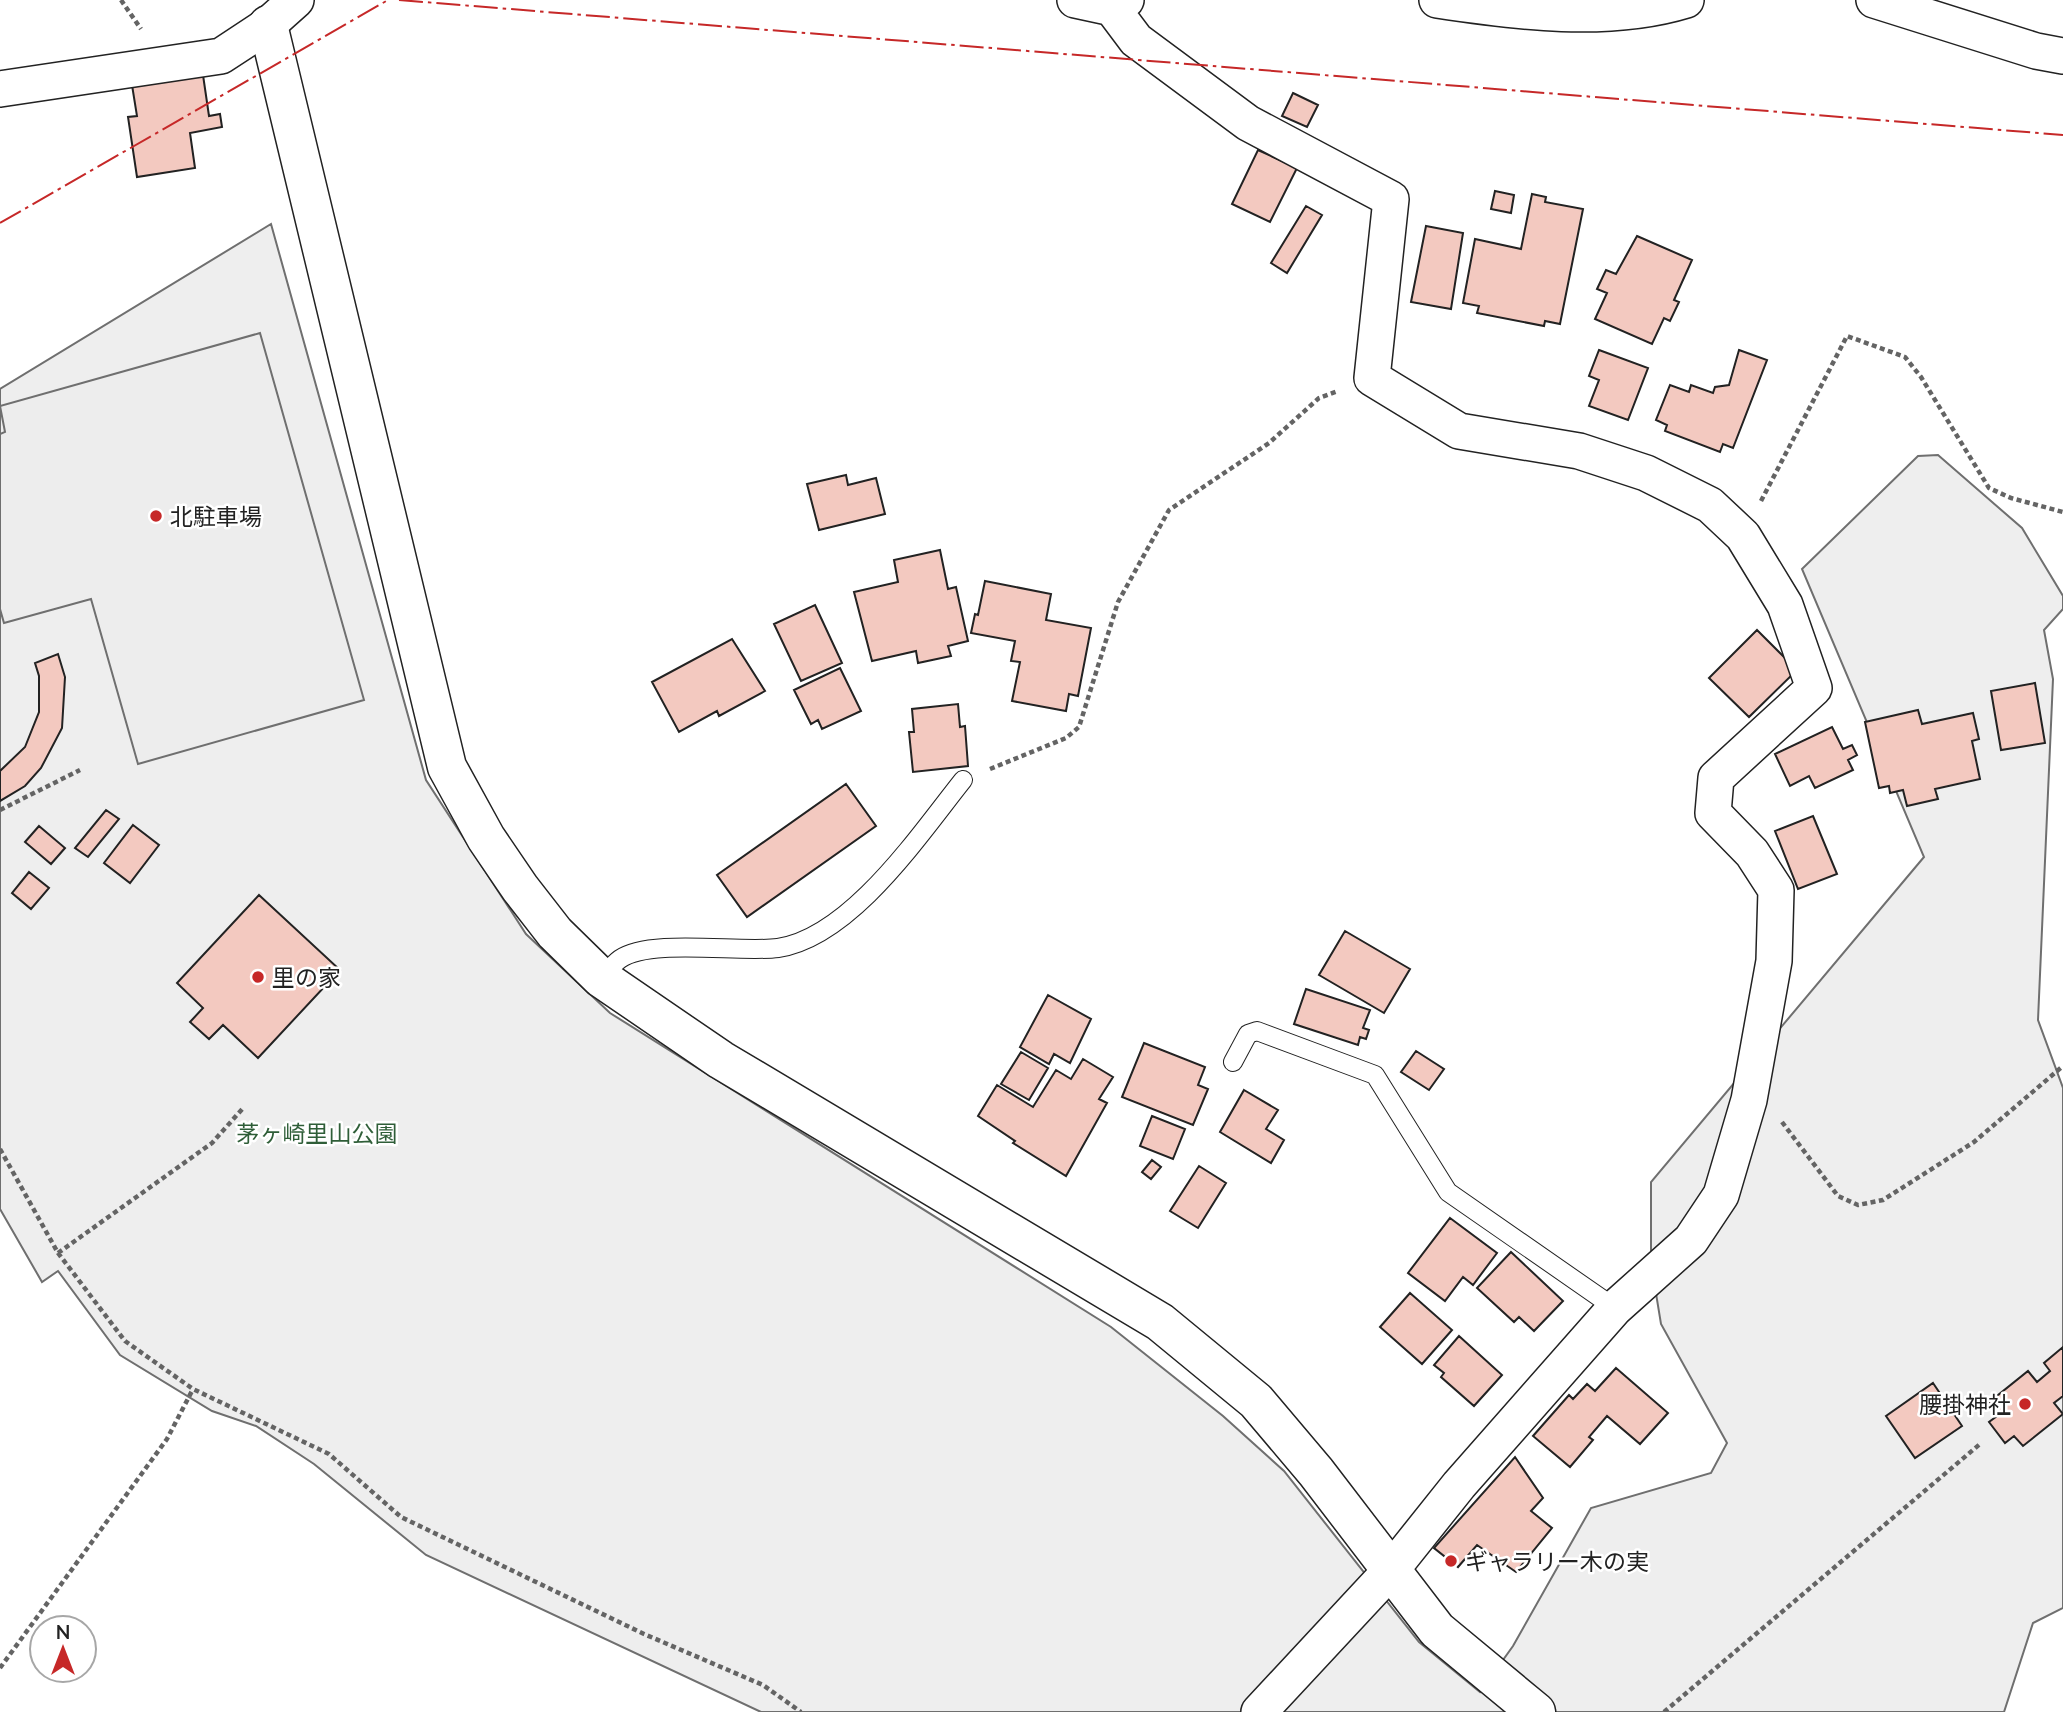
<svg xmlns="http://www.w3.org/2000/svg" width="2063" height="1712" font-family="Lato,'Noto Sans JP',sans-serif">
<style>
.green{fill:#eee;stroke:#6f6f6f;stroke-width:2}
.parking{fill:#ededed;stroke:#6f6f6f;stroke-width:2}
.building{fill:#f3c9c0;stroke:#222;stroke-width:2}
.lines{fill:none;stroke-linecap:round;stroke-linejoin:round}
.lane-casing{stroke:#222;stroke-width:20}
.street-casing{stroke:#222;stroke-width:38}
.secondary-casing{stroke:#222;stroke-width:41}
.path{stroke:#646464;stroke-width:4.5;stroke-dasharray:5 3.5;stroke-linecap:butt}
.lane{stroke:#fff;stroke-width:18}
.street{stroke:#fff;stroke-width:35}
.secondary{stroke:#fff;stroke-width:38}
.power{stroke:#c62828;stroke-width:2;stroke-dasharray:24 5 3.5 5;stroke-linecap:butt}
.poi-dot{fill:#c62828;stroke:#fff;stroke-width:2.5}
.labels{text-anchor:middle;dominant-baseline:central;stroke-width:5;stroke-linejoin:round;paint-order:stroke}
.poi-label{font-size:23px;fill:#222;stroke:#fff;text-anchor:start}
.park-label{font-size:23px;fill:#2f5e38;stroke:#fff}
</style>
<rect width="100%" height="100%" fill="#fff"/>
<path class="green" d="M271 224 426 780 526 934 610 1013 1111 1327 1223 1416 1284 1471 1419 1642 1480 1692 1513 1646 1591 1508 1711 1473 1727 1443 1661 1324 1651 1263V1182L1924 857 1802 569 1918 456 1938 455 2022 528 2063 596V609L2044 630 2053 679 2038 1020 2063 1088V1608L2033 1623 2004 1712H761L426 1555 314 1464 256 1426 212 1411 120 1355 58 1271 42 1282 0 1209V389Z"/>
<path class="parking" d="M260 333 364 700 138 764 91 599 4 623 0 609V434L5 432 0 406Z"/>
<path class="building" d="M203 75 209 116 220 114 222 127 190 133 195 168 137 177 128 117 137 116 132 85Z
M1293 93 1318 105 1307 127 1282 116Z
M1258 150 1297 168 1270 222 1232 204Z
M1495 191 1514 195 1511 213 1491 209Z
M1532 194 1546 197 1545 202 1583 209 1560 324 1545 321 1544 326 1477 313 1479 306 1463 303 1475 239 1521 249Z
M1306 206 1322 215 1287 273 1271 263Z
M1426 226 1463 233 1451 309 1411 302Z
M1637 236 1692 260 1674 300 1679 302 1670 321 1664 318 1652 344 1595 319 1607 293 1597 289 1606 270 1616 274Z
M1599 350 1648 368 1628 420 1589 406 1599 380 1589 376Z
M1739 350 1767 360 1733 448 1723 444 1720 452 1665 431 1667 425 1656 420 1670 385 1689 392 1691 385 1713 393 1715 387 1729 385Z
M846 475 848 485 876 478 885 514 819 530 807 484Z
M940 550 948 589 956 587 968 641 948 646 951 656 918 663 916 651 872 661 854 592 898 582 894 560Z
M985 581 1051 594 1046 620 1091 628 1078 696 1069 694 1066 711 1012 701 1020 662 1011 661 1015 641 971 633 975 614 978 615Z
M815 605 842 663 801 681 774 624Z
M1757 630 1797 670 1749 717 1709 678Z
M732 639 765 691 719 716 717 711 679 732 652 682Z
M58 654 65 677 62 728 41 768 25 786 0 801V771L25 747 39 712V676L35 663Z
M840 668 861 711 822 729 818 720 811 724 794 690Z
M2035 683 2045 743 2001 750 1991 691Z
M958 704 960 727 965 726 968 766 913 772 909 732H914L912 709Z
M1918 710 1922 724 1973 713 1979 739 1972 741 1980 779 1935 789 1938 799 1907 806 1903 790 1890 793 1889 786 1879 788 1865 722Z
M1832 727 1843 749 1852 745 1857 755 1848 760 1853 770 1815 788 1809 776 1790 786 1775 754Z
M846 784 876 826 747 917 717 875Z
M106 810 119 819 88 857 75 848Z
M1813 816 1837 874 1798 889 1775 831Z
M133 825 159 845 130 883 104 863Z
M39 826 65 848 51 864 25 842Z
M29 872 49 888 31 909 12 893Z
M259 895 340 970 258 1058 223 1025 209 1039 190 1022 203 1008 177 983Z
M1345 931 1410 969 1384 1013 1319 975Z
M1306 989 1370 1010 1363 1028 1369 1030 1366 1039 1360 1037 1358 1045 1294 1024Z
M1048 995 1091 1019 1070 1063 1054 1054 1049 1064 1020 1047Z
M1144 1043 1205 1067 1198 1085 1208 1089 1193 1125 1122 1097Z
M1416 1051 1444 1069 1429 1090 1401 1072Z
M1021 1052 1048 1068 1029 1100 1001 1084Z
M1083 1059 1113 1077 1099 1099 1107 1103 1066 1176 1013 1143 1015 1141 978 1116 997 1085 1033 1107 1056 1070 1071 1079Z
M1244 1090 1278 1110 1266 1129 1284 1140 1271 1163 1220 1132Z
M1152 1116 1185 1129 1173 1159 1140 1146Z
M1152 1160 1161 1167 1151 1179 1142 1172Z
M1199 1166 1226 1183 1198 1228 1170 1211Z
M1450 1218 1497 1253 1473 1285 1463 1277 1445 1301 1408 1273Z
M1511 1252 1563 1301 1534 1331 1519 1317 1514 1322 1477 1288Z
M1410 1293 1452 1330 1422 1364 1380 1327Z
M1459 1336 1502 1375 1474 1406 1441 1377 1444 1373 1434 1365Z
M2063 1347V1396L2054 1403 2063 1414 2023 1446 2014 1436 2005 1443 1989 1422 1997 1416 1987 1404 2028 1371 2037 1382 2050 1371 2044 1363Z
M1616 1368 1668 1413 1640 1444 1607 1416 1589 1437 1593 1440 1570 1467 1533 1436 1569 1395 1573 1399 1587 1384 1595 1391Z
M1933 1383 1962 1426 1915 1458 1886 1416Z
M1515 1457 1543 1498 1531 1511 1552 1528 1516 1572 1477 1545 1458 1567 1434 1548Z"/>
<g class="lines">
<defs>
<path id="lane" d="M601 978C607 972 613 964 620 959 650 938 740 953 778 948 851 937 919 835 963 780
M1233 1062 1248 1034 1257 1031 1375 1075 1448 1192 1615 1308"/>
<path id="street" d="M1075 0 1112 8 1126 0
M1437 0C1516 12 1608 24 1686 0
M1874 0 2036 51 2063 56
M1112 8 1136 40 1248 123 1391 199 1372 378 1459 431 1579 451 1646 473 1710 505 1743 536 1785 605 1814 688 1716 778 1713 813 1752 853 1776 890 1774 961 1749 1100 1721 1195 1691 1240 1615 1308 1459 1485 1392 1569 1259 1712
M0 89 221 56 268 25 296 0"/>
<path id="secondary" d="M268 25 447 767 486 838 520 888 555 933 601 978 721 1060 1160 1322 1256 1401 1316 1472 1437 1630 1536 1712"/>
</defs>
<use href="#lane" class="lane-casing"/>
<use href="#street" class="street-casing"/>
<use href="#secondary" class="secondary-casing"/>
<path class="path" d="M121 0 141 29
M1761 501 1847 336 1905 357 1921 377 1989 488 2011 498 2063 512
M990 769 1066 738 1079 727 1118 602 1169 510 1269 443 1319 398 1338 391
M0 810 80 770
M1782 1122 1838 1196 1858 1205 1883 1200 1974 1142 2063 1066
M0 1149 58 1253 125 1341 193 1389 329 1454 401 1517 644 1634 763 1685 801 1712
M58 1253 212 1143 244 1107
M0 1668 167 1439 193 1389
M1664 1712 1980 1444"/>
<use href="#lane" class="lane"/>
<use href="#street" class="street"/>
<use href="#secondary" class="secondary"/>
<path class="power" d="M399 0 2063 135
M0 223 388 0"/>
</g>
<g class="poi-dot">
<circle cx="156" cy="516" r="7"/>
<circle cx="258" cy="977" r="7"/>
<circle cx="2025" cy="1404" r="7"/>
<circle cx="1451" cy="1561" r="7"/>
</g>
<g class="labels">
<g class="poi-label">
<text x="170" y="516">北駐車場</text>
<text x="272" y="977">里の家</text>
<text x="2011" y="1404" text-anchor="end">腰掛神社</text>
<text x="1465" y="1561">ギャラリー木の実</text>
</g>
<g class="park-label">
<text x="317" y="1133">茅ヶ崎里山公園</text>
</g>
</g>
<g transform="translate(63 1649)"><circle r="33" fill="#ffffff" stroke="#a7a7a7" stroke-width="2"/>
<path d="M0-5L12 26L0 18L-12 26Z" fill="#c62828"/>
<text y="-10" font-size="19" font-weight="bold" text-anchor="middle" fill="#222222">N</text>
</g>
</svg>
